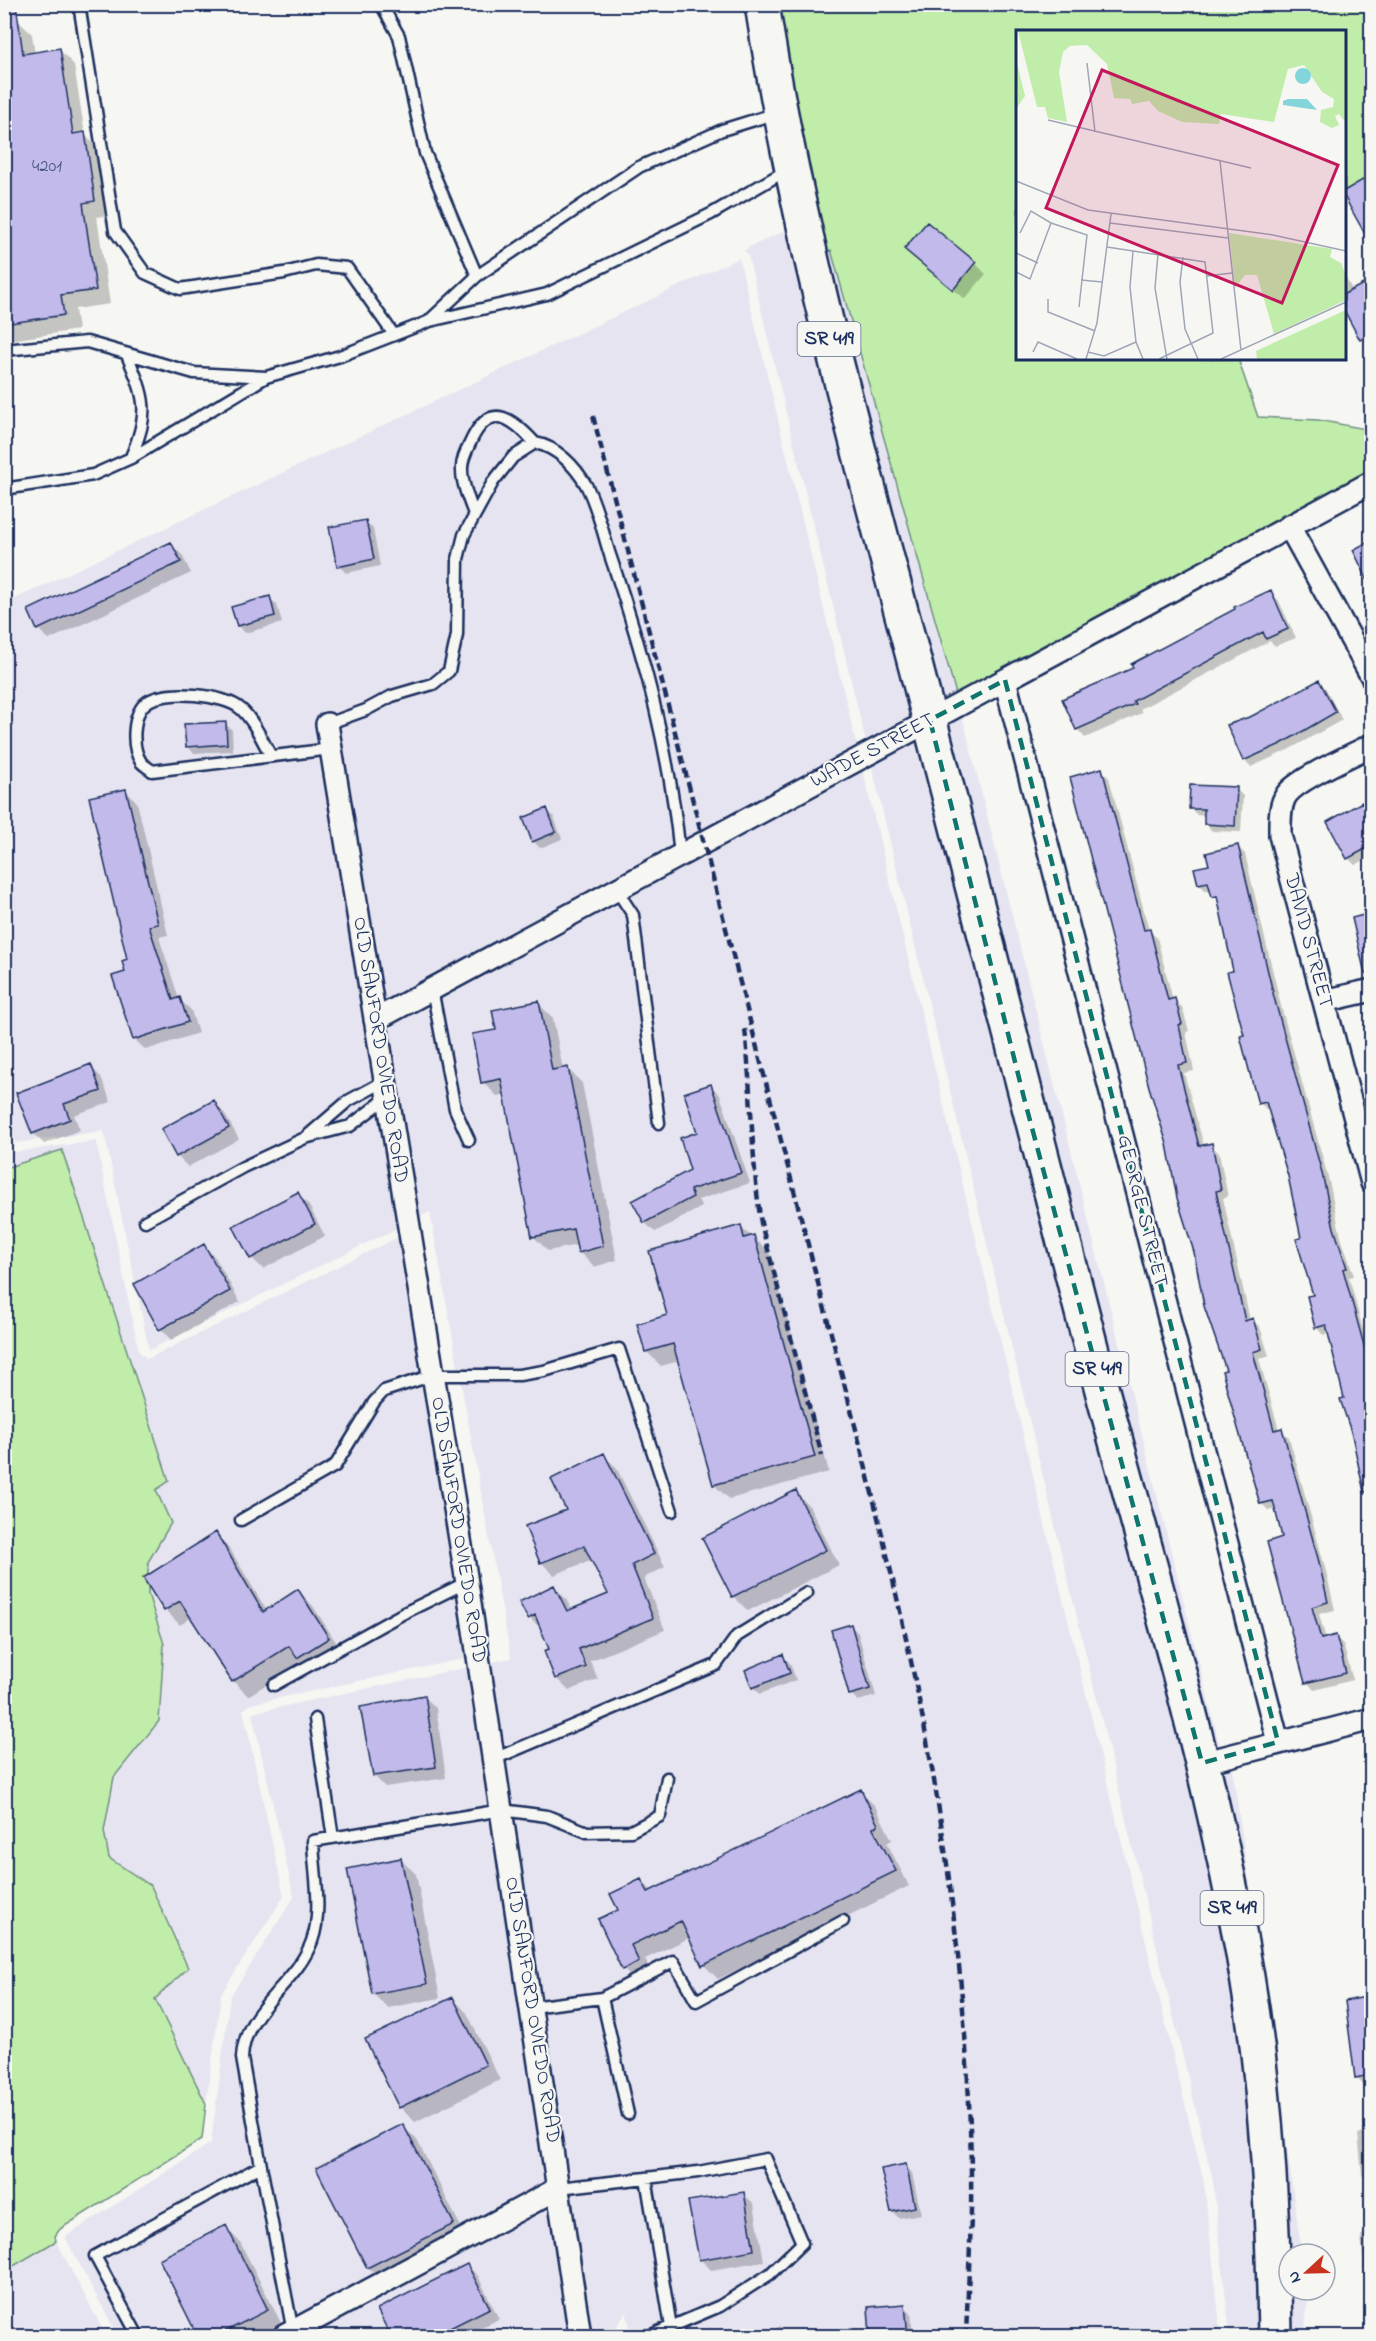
<svg xmlns="http://www.w3.org/2000/svg" width="1376" height="2341" font-family="'Indie Flower',sans-serif">
<style>
.built{fill:#e6e4f0}
.green{fill:#c1edaa;stroke:#6e8e84;stroke-width:1.5}
.shadow{fill:#0003}
.building{fill:#c1baeb;stroke:#1b2f5e;stroke-width:1.5}
.lines{fill:none;stroke-linecap:round;stroke-linejoin:round}
.service-casing{stroke:#1b2f5e;stroke-width:15}
.minor-casing{stroke:#1b2f5e;stroke-width:26}
.primary-casing{stroke:#1b2f5e;stroke-width:38}
.service{stroke:#f6f6f2;stroke-width:10}
.minor{stroke:#f6f6f2;stroke-width:21}
.primary{stroke:#f6f6f2;stroke-width:33}
.rail{stroke:#1b2f5e;stroke-width:4.5;stroke-dasharray:9 4.5;stroke-linecap:butt}
.marked{fill:none;stroke:#0f766e;stroke-width:4.5;stroke-dasharray:12 8;stroke-linejoin:round}
.labels{text-anchor:middle;dominant-baseline:central;stroke-width:4.5;stroke-linejoin:round;paint-order:stroke}
.number-label{font-size:18px;fill:#445281}
.shield{fill:#f6f6f2;stroke:#5d6b8a;stroke-width:1.5}
.shield-label{font-size:20px;font-weight:bold;fill:#1b2f5e}
.street-label{font-size:21px;fill:#1b2f5e;stroke:#f6f6f2}
.inset-road{fill:none;stroke:#9ea6b7;stroke-width:1.5}
.view{fill:#c2185b;fill-opacity:0.15;stroke:#c2185b;stroke-width:3}
.inset-edge{fill:none;stroke:#1b2f5e;stroke-width:3}
</style>
<rect width="100%" height="100%" fill="#f6f6f2"/>
<filter id="ink" filterUnits="userSpaceOnUse"><feTurbulence type="fractalNoise" baseFrequency=".0167" numOctaves="2"/><feDisplacementMap in="SourceGraphic" scale="12" xChannelSelector="R" yChannelSelector="G"/><feConvolveMatrix kernelMatrix="1 2 1 2 8 2 1 2 1" color-interpolation-filters="sRGB"/></filter>
<g filter="url(#ink)">
<path class="built" d="M792 227 916 715 866 742 748 255 744 250Z
M831 249 956 694 938 704 822 253Z
M739 258 1204 2183 1221 2336H632L626 2312 610 2336H118L65 2237 211 2143 230 1997 294 1897 252 1713 511 1658 430 1212 149 1350 104 1131 15 1143 4 1074V604Z
M962 715 1220 1747 1211 1750 943 725Z
M922 736 1191 1766 1235 1980 1256 2142 1263 2336H1230L1213 2181 871 763Z
M4 1140 6 1147 16 1152 96 1141 139 1352 147 1359 399 1237 467 1658 251 1704 243 1710 284 1896 221 1994 206 2104 155 1998 151 1886 109 1858 104 1831 114 1777 159 1721 164 1644 148 1594V1562L171 1523 156 1490 62 1150 5 1168Z
M1232 1765 1302 2254H1289V2290H1309L1304 2336H1286L1216 1770Z
M56 2241 106 2336H5L4 2271Z"/>
<path class="green" d="M774 5H1371V175L1345 193 1344 32H1018V358L1238 359 1258 417 1318 420 1371 430V470L956 694 831 250 822 253Z
M62 1150 169 1481 156 1490 171 1523 148 1562V1594L164 1644 159 1721 114 1777 104 1831 109 1858 151 1886 188 1968 155 1999 206 2104 202 2139 60 2229 55 2236 56 2241 5 2271V1168Z"/>
<path class="shadow" d="M17 20 32 34 35 54 60 50 74 65 85 135 99 149 109 215 97 217 110 304 75 309 78 330 4 341V22Z
M1372 176V242L1344 192Z
M906 249 975 263 986 274 965 299Z
M1344 275 1353 291 1372 281V349L1362 339 1348 313 1344 314Z
M366 522 373 529 380 566 346 573 339 566Z
M1372 542V583L1355 550Z
M171 544 182 555 191 573 49 640 38 629Z
M1271 592 1279 601 1296 638 1275 646 1270 641 1140 709 1142 713 1085 738 1077 729 1135 669Z
M270 598 277 605 282 623 245 633 238 626Z
M1319 682 1326 689 1342 720 1288 750 1251 767 1244 760 1252 717Z
M225 723 232 730 233 751 194 753 187 746Z
M1102 770 1109 778 1149 930 1157 938 1173 1000 1182 1007 1189 1031 1186 1032 1194 1071 1184 1073 1204 1146 1211 1145 1219 1153 1228 1197 1223 1198 1250 1320H1252L1260 1327 1269 1356 1259 1359 1279 1430 1289 1437 1326 1571 1335 1610 1319 1614 1326 1639 1335 1637 1343 1644 1353 1680 1314 1690 1307 1682 1284 1538 1276 1509 1269 1511 1262 1504 1228 1371Z
M1236 789 1243 796 1241 832 1212 831 1205 823 1206 816 1197 815 1190 808Z
M126 791 137 802 168 935 159 937 179 999 191 1010 198 1033 146 1050 135 1040 114 977 127 973 129 960Z
M1362 804 1372 815V856L1355 865 1348 858Z
M547 810 554 817 562 839 540 848 533 841Z
M1238 847 1245 854 1281 1006 1329 1181 1341 1237 1354 1276 1349 1277 1366 1342 1372 1352V1497L1365 1491 1330 1333 1323 1335 1316 1327 1314 1296 1289 1176 1270 1109 1267 1110 1260 1103 1220 903 1212 890 1206 891 1199 884 1210 866Z
M1372 914V952L1367 953 1353 919Z
M538 1003 553 1018 563 1070 568 1069 582 1083 617 1260 594 1267 580 1253 578 1245 548 1251 533 1236 505 1095 498 1097 483 1082 498 1031Z
M90 1066 101 1077 111 1102 74 1115 80 1130 44 1144 33 1133Z
M710 1085 720 1095 750 1183 698 1200 702 1207 655 1232 645 1223 634 1202 692 1170Z
M214 1102 224 1113 239 1139 188 1167 177 1156Z
M297 1194 308 1204 325 1236 263 1269 252 1258Z
M740 1227 769 1251 829 1472 729 1499 714 1485 679 1361 661 1366 646 1351 669 1316Z
M204 1246 215 1257 240 1302 171 1340 161 1329 136 1284Z
M603 1455 616 1467 665 1567 644 1578 665 1630 590 1661 598 1679 569 1691 557 1679 546 1652 551 1650 543 1630 529 1618 554 1586 566 1599 572 1611 610 1595 593 1559 554 1575 541 1562 568 1511Z
M796 1492 810 1507 839 1565 748 1611 733 1596Z
M215 1534 230 1549 267 1611 298 1591 313 1606 343 1653 312 1672 302 1662 248 1696 233 1681 192 1617 180 1625 165 1610Z
M851 1626 858 1633 876 1696 858 1701 851 1694Z
M782 1656 790 1663 796 1680 760 1694 753 1687Z
M425 1697 436 1708 446 1778 385 1787 374 1776Z
M860 1791 875 1806 892 1840 887 1843 909 1886 718 1979 704 1965 691 1937 645 1959 653 1977 638 1984 623 1969 620 1911 641 1880 652 1891Z
M401 1860 416 1874 440 1998 388 2008 373 1994Z
M453 1998 467 2013 500 2080 415 2122 400 2107Z
M1372 1998V2083L1363 2084 1356 2077 1347 2003Z
M403 2126 417 2140 467 2239 383 2282 368 2268 318 2169Z
M1372 2133V2182H1369L1362 2175 1358 2134Z
M905 2165 912 2173 921 2214 899 2218 892 2211Z
M743 2193 754 2204 764 2261 711 2270 700 2259Z
M225 2227 240 2242 282 2325 258 2336H200Z
M1372 2234V2331L1368 2328 1370 2280 1364 2274 1361 2235Z
M467 2265 478 2276 499 2319 464 2336H393Z
M904 2306 911 2313 913 2336H872Z
M780 2326 788 2336H764L763 2335Z"/>
<path class="building" d="M4 4H16L23 54 60 48 73 134 85 132 95 201 83 203 96 290 61 295 64 315 4 324Z
M1371 175V245L1344 196V191Z
M927 222 976 262 953 290 904 249Z
M1371 280V334L1360 340 1344 310V294Z
M366 520 374 559 337 567 329 527Z
M1371 540V587L1353 550Z
M171 542 181 562 37 630 28 610Z
M1271 590 1288 629 1266 639 1263 632 1133 701 1135 704 1076 730 1062 699 1133 668 1131 664 1235 609 1234 607Z
M270 596 275 616 237 626 231 607Z
M1319 680 1336 712 1281 744 1243 761 1227 725 1252 716Z
M226 722 227 744 186 747 184 724Z
M1102 768 1144 930 1150 929 1168 1000 1175 998 1182 1024 1179 1025 1187 1063 1178 1065 1199 1146 1212 1143 1221 1190 1216 1191 1245 1321 1253 1318 1262 1349 1253 1352 1274 1430 1282 1428 1319 1562 1328 1602 1312 1607 1321 1639 1336 1635 1346 1673 1305 1683 1267 1542 1282 1537 1273 1501 1260 1504 1237 1425 1222 1371 1226 1370 1204 1306 1194 1252 1177 1198 1167 1144 1149 1087 1070 777Z
M1190 785 1237 787 1235 826 1204 824V809H1189Z
M126 789 158 924 149 926 173 1000 180 997 188 1022 133 1040 112 976 125 972 122 961 127 959 89 797Z
M1362 802 1371 819V846L1347 859 1327 822Z
M547 808 556 832 532 842 523 818Z
M1238 845 1274 997 1322 1173 1334 1228 1347 1268 1343 1269 1371 1371V1492H1364L1352 1435 1340 1399 1344 1398 1326 1325 1315 1328 1307 1296 1313 1295 1296 1239 1301 1238 1288 1176 1266 1102 1258 1104 1240 1036 1244 1035 1227 972 1233 971 1217 896 1212 897 1208 882 1198 884 1194 868 1209 865 1206 853Z
M1371 913V973L1365 974 1352 918Z
M539 1001 552 1070 568 1067 603 1246 578 1253 573 1229 532 1237 501 1079 481 1083 472 1034 496 1030 492 1010Z
M91 1064 101 1091 64 1104 70 1119 32 1134 16 1093Z
M711 1084 741 1173 690 1190 693 1197 644 1223 632 1201 690 1170 680 1138 697 1132 684 1093Z
M214 1100 229 1128 176 1157 161 1129Z
M298 1192 315 1224 250 1259 233 1226Z
M741 1225 744 1238 754 1235 815 1457 713 1485 673 1344 645 1352 637 1324 667 1315 649 1251Z
M204 1244 230 1291 159 1330 134 1284Z
M604 1453 654 1554 632 1565 653 1618 579 1649 586 1667 555 1679 544 1651 549 1649 535 1615 528 1619 519 1602 554 1585 567 1611 608 1594 584 1546 540 1563 525 1526 566 1510 551 1479Z
M796 1490 826 1550 732 1597 702 1538Z
M216 1532 263 1612 298 1589 329 1638 297 1658 289 1646 232 1682 180 1601 164 1611 143 1578Z
M851 1624 870 1689 849 1695 831 1630Z
M783 1654 790 1673 752 1688 745 1670Z
M425 1695 436 1767 373 1776 360 1707Z
M861 1789 878 1825 873 1828 896 1871 702 1966 681 1921 631 1945 639 1962 622 1970 598 1919 618 1910 610 1894 641 1879 648 1892Z
M401 1858 427 1984 372 1994 347 1869Z
M1371 1996V2075L1355 2078 1345 2001Z
M453 1997 486 2065 399 2108 365 2039Z
M403 2124 454 2224 367 2268 316 2168Z
M906 2164 915 2207 891 2212 881 2169Z
M744 2192 754 2250 699 2260 688 2201Z
M226 2225 268 2310 214 2337H198L159 2259Z
M467 2264 490 2308 432 2337H391L377 2309Z
M905 2304 908 2337H870L868 2307Z"/>
<g class="lines">
<defs>
<path id="service" d="M79 4 115 231 145 273 180 289 284 273 316 265 347 268 394 335
M381 4 399 36 425 153 477 276
M430 320 477 276 639 167 722 130 777 113
M4 350 87 342 194 373 266 377
M127 355C146 399 150 412 131 457
M535 443C557 447 575 466 586 485 598 507 603 535 611 558 644 655 670 752 680 855
M4 489 93 475 131 458 266 377 340 356 430 321 547 294 711 214 789 169
M327 724 366 710 392 696 433 684 449 671 457 635 458 559 464 535 493 482 513 457 535 443C514 420 491 400 472 439 468 448 461 459 462 470 462 485 469 500 474 514
M271 756C262 740 254 721 241 709 224 694 166 689 147 702 132 713 131 747 141 762 143 765 149 768 152 771L331 749
M616 889 633 915 659 1123
M432 989 455 1109 469 1140
M385 1081 348 1101 305 1138 350 1126 388 1097
M145 1221 243 1167 305 1138
M241 1520 335 1466 374 1402 384 1391 433 1375H519L544 1371 619 1349 672 1511
M274 1685 404 1613 467 1582
M315 1719 333 1838
M494 1759 716 1665 737 1636 807 1593
M602 1998 673 1961 696 2001 843 1921
M531 2007 602 1998 628 2114
M261 2166 293 2332
M646 2178 671 2327
M559 2188 698 2172 766 2159 802 2243 770 2274 720 2306 649 2336
M138 2336 95 2256 261 2166 242 2058C244 2009 296 1985 312 1941 323 1911 314 1872 313 1841L502 1810 547 1816 587 1832 631 1831 660 1816 667 1778"/>
<path id="minor" d="M1289 526 1372 677
M1005 680 1278 1742
M327 724 465 1570 580 2336
M1372 745C1352 755 1299 778 1287 794 1279 805 1280 822 1280 835L1372 1183
M1324 1001 1372 990
M375 1020 1372 482
M1202 1763 1372 1719
M284 2336 559 2188"/>
<path id="primary" d="M762 4C799 247 868 481 929 718 987 943 1043 1169 1103 1394 1155 1587 1214 1780 1247 1977 1267 2096 1273 2216 1275 2336"/>
</defs>
<use href="#service" class="service-casing"/>
<use href="#minor" class="minor-casing"/>
<use href="#primary" class="primary-casing"/>
<use href="#service" class="service"/>
<use href="#minor" class="minor"/>
<use href="#primary" class="primary"/>
<path class="rail" d="M593 416 859 1441C896 1588 931 1736 950 1887 962 1981 970 2078 971 2173 972 2227 968 2282 966 2336
M745 1029C752 1093 751 1159 761 1223L822 1456"/>
</g>
</g>
<path class="marked" d="M1005 680 1278 1742 1202 1763 1024 1098 930 720Z"/>
<g class="labels">
<g class="number-label">
<text x="47" y="167">4201</text>
</g>
<g class="shield">
<rect x="797.5" y="322" width="63" height="34" rx="4.5"/>
<rect x="1065.5" y="1352" width="63" height="34" rx="4.5"/>
<rect x="1200.5" y="1891" width="63" height="34" rx="4.5"/>
</g>
<g class="shield-label">
<text x="829" y="339">SR 419</text>
<text x="1097" y="1369">SR 419</text>
<text x="1232" y="1908">SR 419</text>
</g>
<g class="street-label">
<text transform="translate(873 751) rotate(-28)">WADE STREET</text>
<text transform="translate(1308 941) rotate(75)">DAVID STREET</text>
<text transform="translate(380 1050) rotate(81)">OLD SANFORD OVIEDO ROAD</text>
<text transform="translate(1142 1211) rotate(76)">GEORGE STREET</text>
<text transform="translate(458 1530) rotate(81)">OLD SANFORD OVIEDO ROAD</text>
<text transform="translate(532 2010) rotate(81)">OLD SANFORD OVIEDO ROAD</text>
</g>
</g>
<g transform="translate(1016 30)">
<rect width="330" height="330" fill="#f6f6f2"/>
<path d="M2 1H330V93L323 84 319 86 323 95 316 98 304 92 305 80 317 77 318 69 306 62 288 35 272 39 258 92 205 84 203 94 166 92 142 81 133 71 116 74 114 69 98 68 91 34 71 15 54 16 47 22 43 42 51 92 32 88 29 77H21ZM0 29 9 66 0 79ZM213 203 316 219 314 227 325 233 330 245V270L258 304 241 245H229L219 258ZM330 280V329H241L240 321Z" fill="#c1edaa"/>
<path d="M279 46a8 8 0 1 1 16 0a8 8 0 1 1-16 0ZM291 69 301 80 267 75V71L272 69Z" fill="#84d5db"/>
<path class="inset-road" d="M71 33 79 102M32 90 235 138M204 131 225 320M0 151 72 180 257 205 330 221M94 193 212 208M4 203 15 181 35 193 71 205 63 277M91 217 189 232 197 303 143 329M117 221 114 257 120 312 127 329M0 223 22 233M142 224 139 258 151 329M167 227 164 252 169 299 182 329M0 242 14 249 35 193M191 246 216 243M65 250 86 252M32 269V282L79 301M17 322 22 312 61 329M72 322 88 326 120 312M70 329 81 293 95 184M205 329 330 272"/>
<path class="view" d="M86 40 322 135 266 273 30 178Z"/>
<rect width="330" height="330" class="inset-edge"/>
</g>
<rect width="1376" height="2341" fill="none" stroke="#f6f6f2" stroke-width="24"/>
<rect x="12" y="12" width="1352" height="2317" fill="none" stroke="#1b2f5e" stroke-width="2" filter="url(#ink)"/>
<g transform="translate(1307 2272) rotate(248)"><circle r="28" fill="#f6f6f2" stroke="#9ea6b7" stroke-width="1.5"/>
<path d="M0-4.5L10 22L0 15L-10 22Z" fill="#c8321e"/>
<text y="-9" font-size="16" font-weight="bold" text-anchor="middle" fill="#1b2f5e">N</text>
</g>
</svg>
